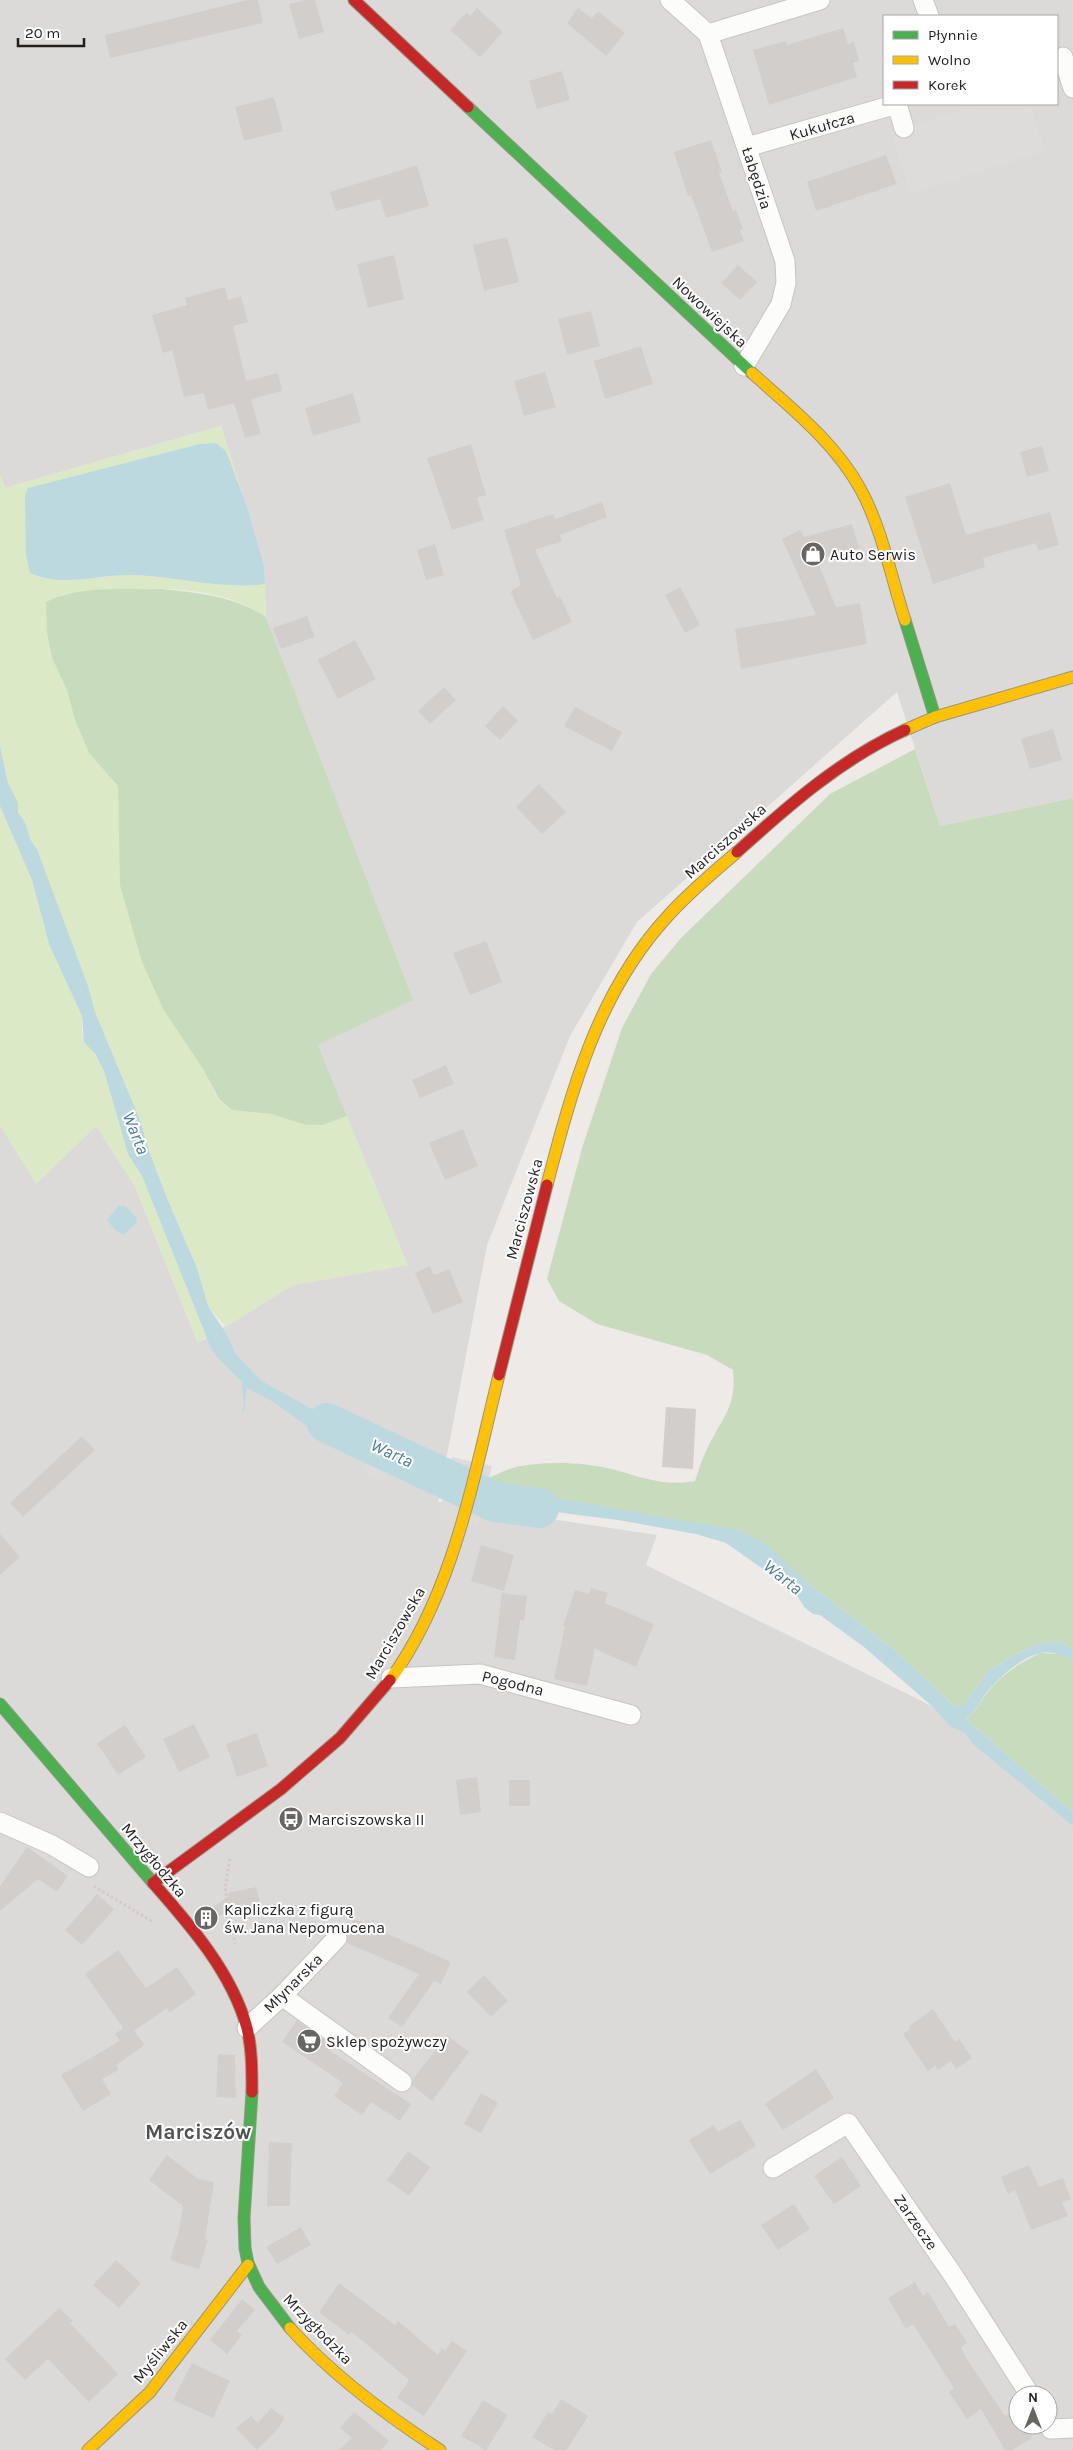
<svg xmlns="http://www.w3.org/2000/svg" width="1073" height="2450" font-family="Karla,sans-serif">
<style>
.residential{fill:#dcdad9;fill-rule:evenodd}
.grass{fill:#dbe9c7}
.forest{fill:#c9dbbd}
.parking{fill:#dddcdb}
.water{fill:#bcd9df}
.pier{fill:#dddcda}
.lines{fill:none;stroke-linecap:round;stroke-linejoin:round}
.river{stroke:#bcd9df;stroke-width:40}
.building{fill:#d2cecc}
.street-casing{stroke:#c6c5c3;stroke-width:21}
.fast-casing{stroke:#969680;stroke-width:13}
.slow-casing{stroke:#969680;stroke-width:13}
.jam-casing{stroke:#969680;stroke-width:13}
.path{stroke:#d6c8c6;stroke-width:3;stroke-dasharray:2.5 2.5;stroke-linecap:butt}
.street{stroke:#fcfcfb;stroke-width:19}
.fast{stroke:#4caf50;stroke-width:11}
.slow{stroke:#ffc107;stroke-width:11}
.jam{stroke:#c62828;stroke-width:11}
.labels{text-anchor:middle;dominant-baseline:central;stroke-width:4;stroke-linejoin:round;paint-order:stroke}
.street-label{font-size:16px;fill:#1f1f1f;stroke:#fff}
.poi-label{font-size:16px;fill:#1f1f1f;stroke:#fff;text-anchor:start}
.water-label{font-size:18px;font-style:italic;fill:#4a7ba4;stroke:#fff}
.district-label{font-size:21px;font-weight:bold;fill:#525252;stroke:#fff}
</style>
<rect width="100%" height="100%" fill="#edeae7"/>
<path class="residential" d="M0 0H1073V54L1064 57 1073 88V798L940 826 897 692 637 922 570 1036 487 1245 438 1502 657 1535 646 1565 956 1718 1073 1820V2450H0V1125L36 1183 96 1126 134 1184 198 1343 293 1285 407 1265 318 1045 412 999 266 617 264 566 221 426 5 488 0 475ZM884 16H1057V104H884ZM1018 2395H1048V2425H1018Z"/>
<path class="grass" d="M221 426 246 504 226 451 26 530V555L30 573C62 588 99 574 132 575 177 576 220 590 265 584L266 617C211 578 125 589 61 595L47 633 52 658 67 690 75 720 89 753 118 786 120 843 203 1069 218 1099 232 1110 271 1114 306 1125H323L347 1116 408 1265 293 1285 226 1327 208 1306 197 1268 169 1203 150 1154 140 1120 95 1012 88 986 37 849C26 836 31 827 18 813L17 803 8 783 0 746V475L5 488Z
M0 806 32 880 44 927 82 1016V1034L104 1071 128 1154 142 1176 206 1337 198 1343 134 1184 96 1126 36 1184 0 1125Z"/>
<path class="forest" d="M162 589C198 593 235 596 266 617L413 1000 318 1045 347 1116 323 1125H306L271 1114 232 1110 219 1099 203 1069 163 1009 141 959 120 885 118 786 89 753 75 720 67 690 52 658 47 633 46 602C80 585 125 590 162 589Z
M915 749 940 826 1073 798V1649L1060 1641 1034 1645 1011 1657 988 1672 963 1706H954L898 1653 807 1582 760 1540 549 1497 493 1494 487 1491 485 1480C496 1475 509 1468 520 1466 549 1461 584 1462 612 1469 642 1477 663 1487 695 1481 699 1470 702 1458 708 1447 722 1418 737 1407 733 1370L707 1355 597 1324 559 1301 547 1279 582 1148 622 1028 651 974 681 938 830 794Z
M1040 1653 1059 1654 1073 1660V1812L966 1719C979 1709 978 1704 988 1692 1002 1674 1020 1663 1040 1653Z"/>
<path class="parking" d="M984 104H1030L1045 151 910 193 891 132Z"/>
<path class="water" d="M216 443 226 451 246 504 264 566 265 584C220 590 177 576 132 575 99 574 63 588 30 573L26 555 25 496 28 488 200 444Z
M0 746 8 783 18 803V813C31 827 26 837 37 849L88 986 95 1012 140 1120 150 1154 169 1203 197 1268 208 1306 227 1335 235 1353 260 1380 357 1434 382 1436 367 1462 320 1435 273 1402 247 1388 244 1412 242 1410 244 1405 242 1382 217 1357 210 1346 142 1176 128 1154 104 1071 95 1054 84 1042 82 1016 49 944 32 880 0 806Z
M118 1206H126L137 1218 136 1224 123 1235 115 1230 107 1220Z
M401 1446 428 1460 450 1467 443 1499 388 1470Z
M487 1491 493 1494 549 1497 738 1530 760 1540 781 1557 807 1582 898 1653 954 1706H963L988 1672 1011 1657 1034 1645 1048 1642 1060 1641 1073 1649V1660C1063 1656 1051 1650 1040 1653 1020 1658 1000 1677 987 1692 978 1704 979 1708 966 1719L1073 1812V1826L974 1745 965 1733 950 1726 932 1706 864 1647 820 1615 813 1614 805 1608 794 1591 726 1543 696 1534 618 1520 484 1503Z"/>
<path class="pier" d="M384 1432 403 1443 382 1481 363 1470Z
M452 1457 492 1466 478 1527 438 1518Z"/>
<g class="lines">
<path class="river" d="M327 1423 495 1502 539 1508"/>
</g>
<path class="building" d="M248 0H258L263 23 110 58 105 35Z
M304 0H315L324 32 299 39 289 4Z
M477 8 503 32 480 57 450 30 467 12 470 16Z
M578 8 592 18 598 11 625 33 606 56 567 23Z
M843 28 848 44 854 42 859 61 853 63 857 77 769 105 753 50 786 41 787 45Z
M562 71 570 100 537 109 529 81Z
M274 97 283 131 244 141 235 107Z
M711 140 722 172 719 173 733 211 736 210 743 229 740 230 744 241 712 252 691 195 688 196 674 152Z
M886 155 897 184 816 211 807 182Z
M417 165 429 206 386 218 380 199 336 211 330 192Z
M507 237 519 282 484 291 473 245Z
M394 255 404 299 368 308 357 264Z
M738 265 757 282 740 300 721 283Z
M225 287 228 300 241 296 248 322 233 326 246 381 278 373 282 391 251 399 261 434 245 438 234 403 208 410 204 393 184 397 172 350 163 353 152 315 187 305 185 298Z
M591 311 600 346 567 355 558 319Z
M641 346 653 384 605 399 594 361Z
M545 372 556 407 524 416 514 381Z
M353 393 361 422 313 436 305 408Z
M471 444 486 495 477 498 484 520 452 530 427 458Z
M1042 446 1049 471 1027 477 1020 452Z
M950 483 966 535 1050 512 1059 545 1038 551 1036 543 983 558 985 567 933 584 905 497Z
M602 502 607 517 560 535 562 541 535 550 557 598 560 596 572 622 533 640 511 593 512 590 521 585 504 530 553 514 555 519Z
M852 524 859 548 817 560 836 607 860 603 867 644 741 669 735 629 816 615 782 539 800 530 804 537Z
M435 544 444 575 426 580 417 550Z
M680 587 700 625 685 633 665 595Z
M307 616 315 637 281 649 273 628Z
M355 640 376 679 338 699 318 660Z
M444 687 456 700 430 724 418 711Z
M503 706 518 721 500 740 485 726Z
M575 707 622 732 612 751 564 726Z
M1053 729 1062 760 1030 769 1021 739Z
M539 784 566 812 542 834 516 807Z
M486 941 502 982 470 995 453 953Z
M446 1065 454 1084 420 1098 412 1080Z
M463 1129 478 1166 445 1180 429 1143Z
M430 1266 434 1275 449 1269 463 1302 433 1314 415 1273Z
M666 1407 696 1409 693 1469 662 1467Z
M82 1436 95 1450 23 1517 10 1503Z
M0 1534 20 1557 0 1575Z
M481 1545 514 1555 504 1591 471 1581Z
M591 1588 608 1593 605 1603 654 1624 636 1667 595 1649 587 1686 554 1679 565 1626H563L575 1590 589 1594Z
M502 1593 527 1596 524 1621 520 1620 515 1660 494 1657Z
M194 1724 210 1757 179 1772 163 1739Z
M125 1725 146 1757 118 1775 97 1743Z
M257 1733 268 1766 237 1777 226 1744Z
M477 1777 481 1812 460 1815 456 1780Z
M509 1780H530V1806H509Z
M27 1847 68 1876 57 1892 38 1879 0 1911V1886Z
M256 1887 261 1907 204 1919 201 1915 229 1896 228 1893Z
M97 1894 114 1909 82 1945 65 1930Z
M354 1919 451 1962 441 1984 434 1981 402 2027 388 2018 419 1974 347 1943V1934Z
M118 1950 146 1988 177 1967 196 1994 169 2013 167 2008 134 2031 145 2045 116 2065 118 2070 102 2079 111 2094 83 2111 61 2075 120 2041 115 2034 123 2028 85 1974Z
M484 1975 508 2001 491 2017 467 1992Z
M933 2009 955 2042 959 2039 972 2058 956 2069 951 2061 938 2070 935 2066 928 2071 903 2034 910 2029 909 2026Z
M297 2020 332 2046 329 2050 411 2104 400 2121 371 2102 362 2115 334 2096 343 2083 282 2042Z
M447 2035 469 2052 432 2101 412 2085 413 2079Z
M218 2054 235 2055 236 2098 216 2097Z
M816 2069 834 2098 783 2130 765 2104Z
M481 2093 498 2103 481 2133 464 2124Z
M740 2120 756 2146 710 2174 689 2140 714 2125 718 2132Z
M269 2142 292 2143 290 2206H267Z
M408 2151 430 2167 409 2196 387 2180Z
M167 2155 198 2179 214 2182 205 2239 208 2240 199 2269 170 2260 179 2230 183 2206 149 2180Z
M842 2157 861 2186 834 2204 814 2176Z
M1029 2165 1039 2187 1063 2178 1071 2199 1062 2202 1068 2216 1031 2230 1015 2190 1008 2194 1001 2177Z
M794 2204 810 2229 778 2250 761 2225Z
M301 2227 311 2245 277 2264 266 2247Z
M116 2260 141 2283 119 2308 93 2285Z
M915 2282 923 2296 928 2292 949 2327 955 2324 967 2343 961 2347 965 2356 1005 2416 1015 2410 1018 2415V2425H1024L1032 2438 1012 2450H1005L981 2409 967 2419 949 2392 954 2388 913 2324 906 2329 888 2298Z
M339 2283 395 2325 398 2321 438 2355 442 2348 445 2351 452 2341 467 2351 424 2416 397 2398 409 2380 352 2332 349 2335 319 2312Z
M242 2299 255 2310 237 2331 242 2335 227 2354 210 2340Z
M59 2308 73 2321 70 2323 118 2374 89 2402 48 2359 25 2380 5 2359Z
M192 2363 230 2381 213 2418 173 2400Z
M561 2399 588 2416 567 2450H554L532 2437 548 2412 552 2414Z
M483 2400 508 2415 486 2450 461 2436Z
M271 2408 285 2418 278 2429 257 2450 236 2428 251 2416 258 2423Z
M354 2412 389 2441 381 2450H339L352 2438 340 2428Z"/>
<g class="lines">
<defs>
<path id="street" d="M670 0 708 34 785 261 786 283 781 304 744 366
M923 0 929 16
M708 34 820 0
M1063 57 1073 88
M897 104 904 128
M747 147 897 104
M391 1678 480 1674 631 1715
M0 1822 52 1845 89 1867
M282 1996 402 2082
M247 2028 282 1996 337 1938
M773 2168 848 2123 953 2275 1030 2395
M1048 2424 1051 2429 1073 2428"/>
<path id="fast" d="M468 107 752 373
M905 620 935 717
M0 1704 154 1884
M252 2092 244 2218 245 2248 248 2263 259 2287 290 2328"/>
<path id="slow" d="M752 373C791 408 835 442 861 490 882 529 891 577 905 620
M905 730 935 717 1073 677
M547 1185C572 1089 598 992 667 917 688 893 713 873 737 852
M390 1680C454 1592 473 1479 499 1375
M290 2328C333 2376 386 2415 440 2450
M88 2450 150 2392 248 2265"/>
<path id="jam" d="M354 0 468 107
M737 852C788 806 841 759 905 730
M499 1375 547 1185
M153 1883 281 1789 340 1738 390 1680
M154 1884C191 1926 232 1973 247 2028 252 2049 252 2070 252 2092"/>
</defs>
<use href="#street" class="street-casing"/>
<use href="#fast" class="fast-casing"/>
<use href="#slow" class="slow-casing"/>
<use href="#jam" class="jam-casing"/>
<path class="path" d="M230 1859 225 1888 235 1944
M94 1886 153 1922"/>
<use href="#street" class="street"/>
<use href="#fast" class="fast"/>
<use href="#slow" class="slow"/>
<use href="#jam" class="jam"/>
</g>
<defs>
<symbol id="shop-disc" viewBox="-11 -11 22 22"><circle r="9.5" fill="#676665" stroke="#fff"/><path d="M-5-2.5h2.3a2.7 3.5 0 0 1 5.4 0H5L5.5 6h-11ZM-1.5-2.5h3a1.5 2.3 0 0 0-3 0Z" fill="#fff"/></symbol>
<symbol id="bus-disc" viewBox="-11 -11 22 22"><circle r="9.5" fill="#676665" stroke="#fff"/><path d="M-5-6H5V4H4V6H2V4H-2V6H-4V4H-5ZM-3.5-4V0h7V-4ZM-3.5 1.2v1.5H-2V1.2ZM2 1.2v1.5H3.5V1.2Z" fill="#fff"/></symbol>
<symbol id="building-disc" viewBox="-11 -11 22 22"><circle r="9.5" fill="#676665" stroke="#fff"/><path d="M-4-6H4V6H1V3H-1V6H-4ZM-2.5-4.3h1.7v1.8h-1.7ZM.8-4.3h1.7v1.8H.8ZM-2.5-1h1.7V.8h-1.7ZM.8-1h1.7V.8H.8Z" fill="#fff"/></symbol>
<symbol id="supermarket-disc" viewBox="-11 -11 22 22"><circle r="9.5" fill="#676665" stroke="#fff"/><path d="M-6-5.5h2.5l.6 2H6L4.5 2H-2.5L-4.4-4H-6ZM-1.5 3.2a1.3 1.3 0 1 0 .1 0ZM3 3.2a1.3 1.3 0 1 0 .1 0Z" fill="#fff"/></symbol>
</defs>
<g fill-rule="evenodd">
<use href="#shop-disc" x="799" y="540" width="28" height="28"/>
<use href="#bus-disc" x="277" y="1805" width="28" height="28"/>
<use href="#building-disc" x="192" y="1904" width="28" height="28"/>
<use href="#supermarket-disc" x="295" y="2027" width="28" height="28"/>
</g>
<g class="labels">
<g class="street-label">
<text transform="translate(822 126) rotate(-16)">Kukułcza</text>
<text transform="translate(757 178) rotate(72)">Łabędzia</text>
<text transform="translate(710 312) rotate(43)">Nowowiejska</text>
<text transform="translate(725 841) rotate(-42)">Marciszowska</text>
<text transform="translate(524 1209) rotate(-75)">Marciszowska</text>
<text transform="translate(395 1633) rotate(-60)">Marciszowska</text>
<text transform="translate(513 1683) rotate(14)">Pogodna</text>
<text transform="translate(154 1860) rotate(50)">Mrzygłodzka</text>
<text transform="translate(293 1983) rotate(-45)">Młynarska</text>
<text transform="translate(916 2222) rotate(55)">Zarzecze</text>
<text transform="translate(318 2329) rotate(46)">Mrzygłodzka</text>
<text transform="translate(160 2351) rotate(-51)">Myśliwska</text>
</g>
<g class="poi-label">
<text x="830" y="554">Auto Serwis</text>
<text x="308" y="1819">Marciszowska II</text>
<text x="224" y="1909">Kapliczka z figurą<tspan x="224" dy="18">św. Jana Nepomucena</tspan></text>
<text x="326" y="2041">Sklep spożywczy</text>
</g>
<g class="water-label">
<text transform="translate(136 1133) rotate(68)">Warta</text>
<text transform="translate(392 1453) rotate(25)">Warta</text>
<text transform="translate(783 1577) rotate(39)">Warta</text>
</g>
<g class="district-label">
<text x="198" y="2132">Marciszów</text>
</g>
</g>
<rect x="883" y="15" width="175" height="90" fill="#ffffff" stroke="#a5a5a5"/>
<rect x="893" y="31" width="25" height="8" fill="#4caf50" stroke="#a5a5a5"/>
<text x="928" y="40" font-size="15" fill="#1f1f1f">Płynnie</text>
<rect x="893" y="56" width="25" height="8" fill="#ffc107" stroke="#a5a5a5"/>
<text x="928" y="65" font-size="15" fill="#1f1f1f">Wolno</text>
<rect x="893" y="81" width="25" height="8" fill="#c62828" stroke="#a5a5a5"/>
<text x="928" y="90" font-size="15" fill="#1f1f1f">Korek</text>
<g transform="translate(1033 2410)"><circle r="24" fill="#ffffff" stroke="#a5a5a5"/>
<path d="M0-4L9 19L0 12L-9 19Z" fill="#676665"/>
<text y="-8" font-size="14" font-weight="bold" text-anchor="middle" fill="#1f1f1f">N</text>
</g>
<path d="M18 38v8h66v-8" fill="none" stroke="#1f1f1f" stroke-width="2.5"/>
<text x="25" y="38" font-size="15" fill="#1f1f1f" stroke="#ffffff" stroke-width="4" paint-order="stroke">20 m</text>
</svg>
